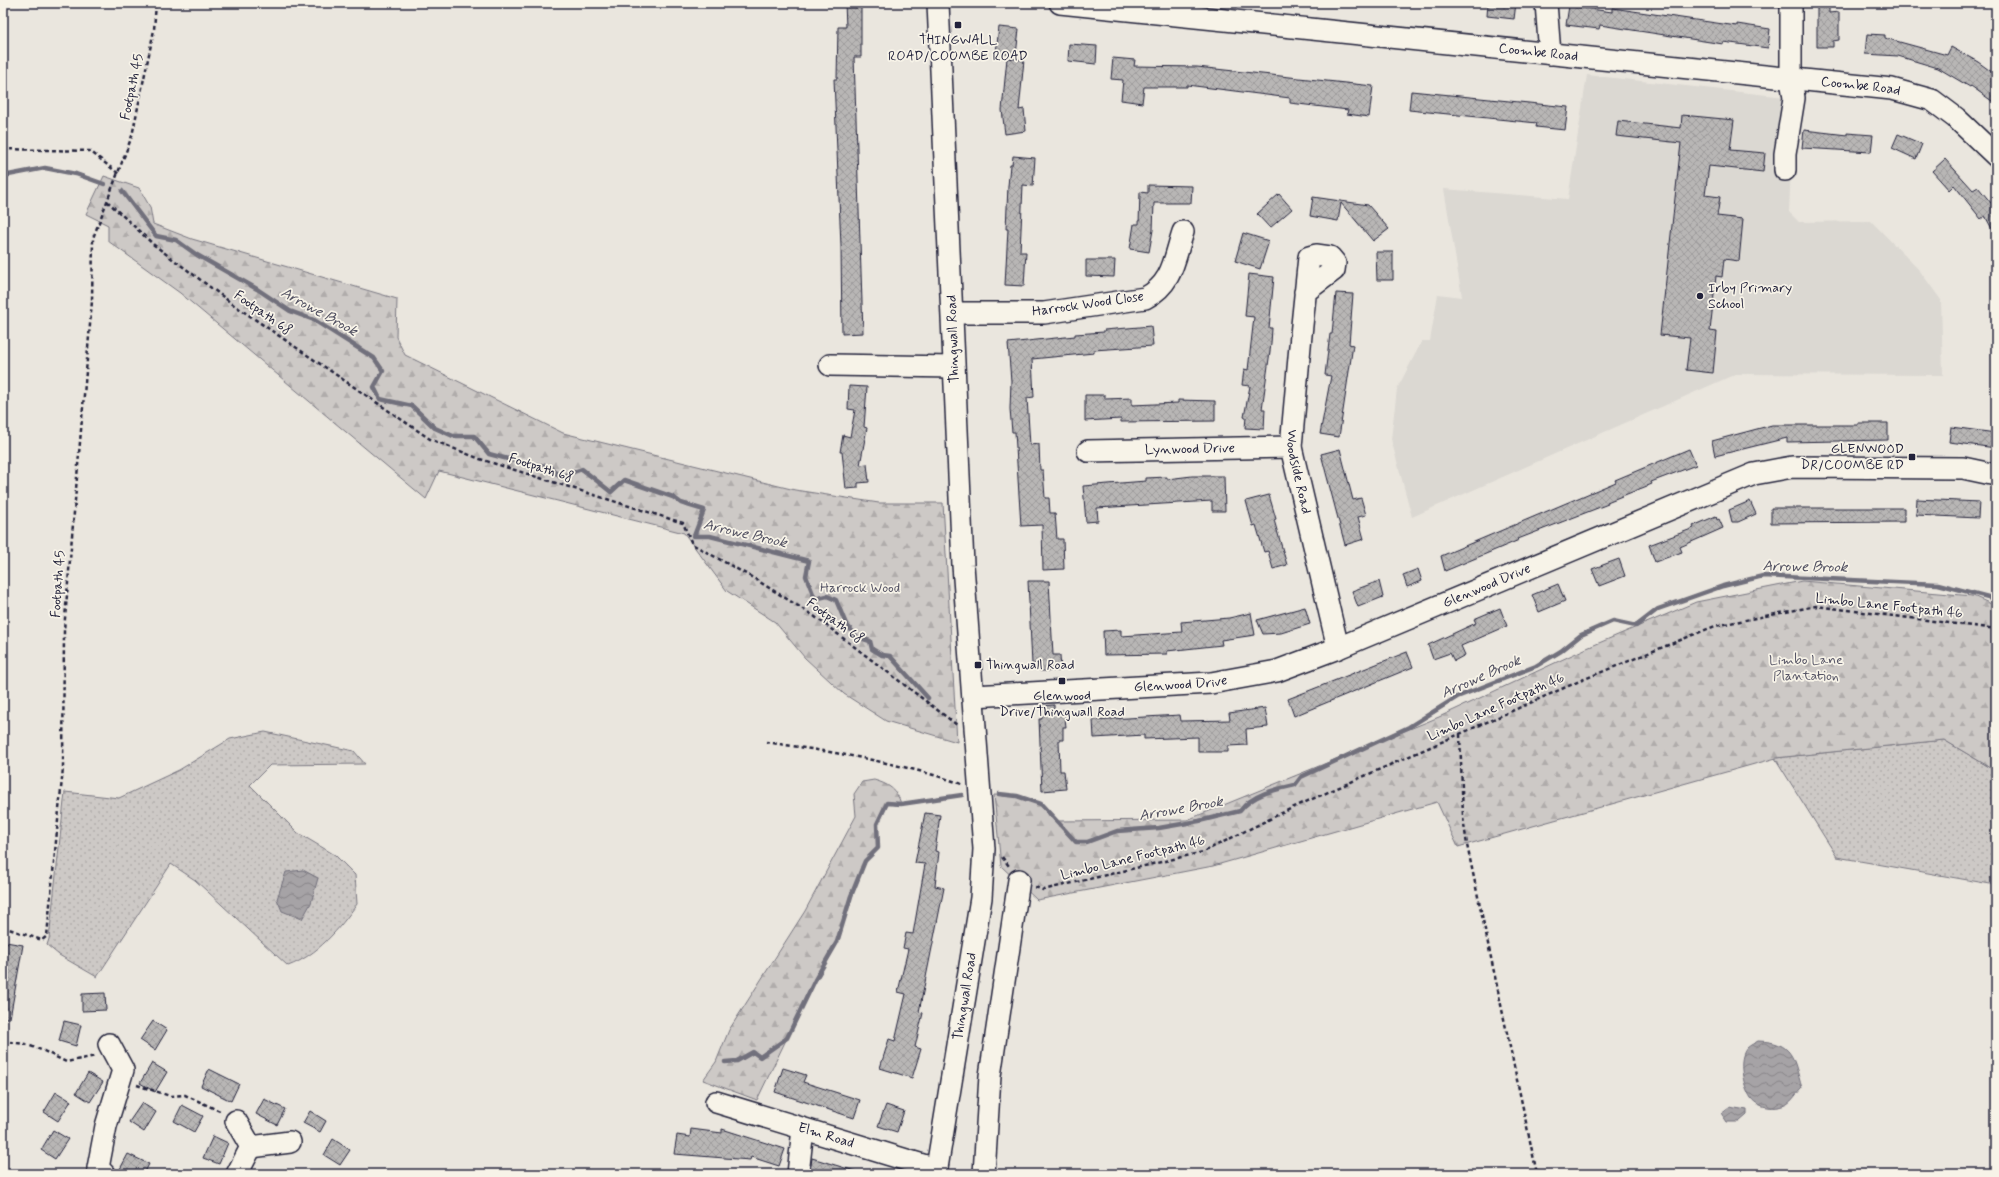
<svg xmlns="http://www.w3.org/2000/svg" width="1999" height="1177" font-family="Mynerve,sans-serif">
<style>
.built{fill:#dbd8d2}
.grass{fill:url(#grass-dots);stroke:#787680}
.forest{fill:url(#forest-firs);stroke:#787680}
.water{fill:url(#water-waves);stroke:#716f7b}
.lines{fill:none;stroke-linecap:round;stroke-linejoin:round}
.stream{stroke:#716f7b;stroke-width:4.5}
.building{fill:url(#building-cross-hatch);stroke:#22223b}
.minor-casing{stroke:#22223b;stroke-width:24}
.path{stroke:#22223b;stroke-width:2.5;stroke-dasharray:4 3;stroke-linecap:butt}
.minor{stroke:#f7f3e8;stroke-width:21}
.poi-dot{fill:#22223b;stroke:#f7f3e8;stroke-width:1.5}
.labels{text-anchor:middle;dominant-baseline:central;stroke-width:3.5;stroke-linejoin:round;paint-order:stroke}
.poi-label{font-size:14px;fill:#22223b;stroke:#f7f3e8}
.street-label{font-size:14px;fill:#22223b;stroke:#f7f3e8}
.park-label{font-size:14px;fill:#555465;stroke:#f7f3e8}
.water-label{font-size:15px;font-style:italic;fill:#504f60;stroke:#f7f3e8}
</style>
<defs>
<pattern id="grass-dots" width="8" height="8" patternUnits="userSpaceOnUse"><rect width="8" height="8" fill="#cdc9c6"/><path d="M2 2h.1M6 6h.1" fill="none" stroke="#b0acab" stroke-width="1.8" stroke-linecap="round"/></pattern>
<pattern id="forest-firs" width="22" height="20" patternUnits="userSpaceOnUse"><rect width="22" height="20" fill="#cdc9c6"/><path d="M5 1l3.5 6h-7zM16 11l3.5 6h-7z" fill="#b0acab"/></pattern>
<pattern id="water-waves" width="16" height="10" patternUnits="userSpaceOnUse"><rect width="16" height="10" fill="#a6a3a6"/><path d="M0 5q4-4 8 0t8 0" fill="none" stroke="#878488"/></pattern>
<pattern id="building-cross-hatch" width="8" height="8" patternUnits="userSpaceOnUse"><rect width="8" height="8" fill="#b8b6b5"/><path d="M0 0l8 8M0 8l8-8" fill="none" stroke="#9e9c9d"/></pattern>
</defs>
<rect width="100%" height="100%" fill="#eae6de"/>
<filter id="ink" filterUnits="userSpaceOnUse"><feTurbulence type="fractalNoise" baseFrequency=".025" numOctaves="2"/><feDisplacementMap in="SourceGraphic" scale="8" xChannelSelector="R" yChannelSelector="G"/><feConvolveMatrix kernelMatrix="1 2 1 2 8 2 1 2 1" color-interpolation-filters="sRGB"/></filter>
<g filter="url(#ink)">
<path class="built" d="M1587 75 1794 98 1789 212 1799 222 1871 221 1920 271 1941 300 1943 375 1736 374 1412 517 1391 439 1397 389 1422 341H1430L1438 294 1462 297 1444 189 1568 199Z"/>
<path class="grass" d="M265 732 354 751 365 764 270 765 250 785 298 833 335 855 355 875 357 904C339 929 318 955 288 966L195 880 171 864 97 977 59 955 47 945 49 939 65 792 119 798 179 770 230 739Z
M1944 740 1996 771V885L1837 857 1775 758Z"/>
<path class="forest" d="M104 176 139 188 150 207 153 224 192 239 397 299 396 337 405 355 563 433 795 490 879 503H943L957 742 886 721 844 694 805 658 775 622 727 591 684 533 439 471 426 499 180 293 108 241V225L86 214Z
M1802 581 1973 596 1996 606V771L1944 740 1776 758 1458 847 1437 802 1213 866 1037 900 1001 866 994 795 1017 796 1041 804 1057 821 1187 820 1439 717 1587 648 1696 602Z
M874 780C888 784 897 789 901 804L887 803 877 824 878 848 865 861 851 896 837 942 815 980 757 1100 703 1080 716 1062 729 1030 805 911 856 816 854 794 862 782Z"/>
<path class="water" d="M303 870 318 878 311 903 302 919 282 911 277 899 286 872Z
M1758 1041C1794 1042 1793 1058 1802 1088 1797 1093 1792 1101 1787 1104 1776 1110 1758 1108 1751 1098 1743 1086 1737 1059 1747 1048 1750 1045 1755 1043 1758 1041Z
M1729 1107 1747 1110V1115L1739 1122H1727L1721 1113Z"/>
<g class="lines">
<path class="stream" d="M3 176 45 168 76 174 104 184
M122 191 156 236 176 240 197 255 257 289 290 311 314 320 374 358 383 371 374 387 380 399 412 406 435 428 453 436H474L489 454 527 464 549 466 560 477 582 469 611 492 624 480 673 497 681 503 704 510 694 536H710L809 561 806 576 815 599 827 596 836 600 846 624 857 637 870 641 872 649 882 655 890 656 928 698
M999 794 1017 796 1041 804 1076 842H1087L1117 831 1159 828 1199 821 1240 811C1252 794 1277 789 1295 785L1301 777 1409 727 1457 697 1536 666 1561 651 1581 635 1613 621 1636 626 1658 609 1723 586 1763 576 1938 584 1996 599
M725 1062 737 1061 753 1052 760 1057 787 1038 815 980 837 942 851 896 865 861 878 848 877 824 887 803 901 804 962 795"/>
</g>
<path class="building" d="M845 3H861V57H854L863 333 842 334 841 246 834 79H837L838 27H846Z
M1488 3H1516L1514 19 1487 16Z
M1569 6 1612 12V8L1737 26V24L1770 29 1768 48 1723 42V44L1600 25 1599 29 1566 25Z
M1817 7H1829V13L1839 12V40L1833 41V47H1817Z
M999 27 1019 29 1016 55 996 53Z
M1867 34 1885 35V38L1947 55 1951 47 1978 62 1996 75V104L1971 86 1970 87 1938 68 1898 56 1865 54Z
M1069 44 1097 46 1096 64 1068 61Z
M1007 58 1024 60 1019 110 1024 109 1026 131 1005 134 1002 110Z
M1113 58 1135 60 1134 66 1197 67 1373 86 1369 117 1347 114 1348 110 1290 103V98L1187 85V87H1144L1142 103 1121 100 1123 80 1111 79Z
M1411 91 1568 107 1565 130 1536 127 1537 123 1409 110Z
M1682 115 1734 120 1730 150 1765 153 1763 172 1709 166 1705 195 1720 197 1717 216 1743 219 1739 261 1724 259 1722 277 1716 276 1710 331 1717 332 1713 373 1686 370 1690 338 1660 335 1681 143 1616 136 1618 121 1681 128Z
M1804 130 1847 135V133L1873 135 1871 152 1802 148Z
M1898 134 1922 144 1916 159 1892 148Z
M1013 156 1035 158 1033 186 1023 185 1020 252H1026L1024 286 1005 285 1008 229H1006L1008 186 1010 165H1012Z
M1945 159 1973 190 1978 187 1996 209V236L1985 216 1981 219 1954 185 1949 190 1932 171Z
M1148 185 1192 186 1191 203H1154L1153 230 1149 252 1130 249 1134 224H1139L1140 192 1148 193Z
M1279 194 1292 209 1270 228 1257 214Z
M1313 197 1368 205 1389 229 1373 241 1341 203 1338 221 1310 216Z
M1243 233 1269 241 1260 269 1235 261Z
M1376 252H1393V280H1377Z
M1086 260H1115L1114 277 1086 276Z
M1249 274 1274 277 1269 328H1272L1271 344 1262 409H1265L1264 429 1245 428 1246 417H1244L1250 386 1242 385 1244 369 1248 370 1254 317 1245 316Z
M1336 293 1353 294 1349 344 1353 345 1339 437 1320 434 1331 376 1325 375 1330 334H1332Z
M1151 326 1153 346 1094 350V353L1032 359 1034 397 1027 398 1030 445 1039 444 1040 470H1043L1045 498H1049L1050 513H1055L1057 539H1063L1064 569 1043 570 1042 525 1021 526 1015 432H1012L1010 409 1011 381 1008 343 1075 336V334L1104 332V330Z
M849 386 867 387 864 427 867 428 860 465 867 464 869 482 858 483V488L846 489 842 452H840L843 435 850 437 855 410 848 409Z
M1085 395H1105V399L1132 398V405L1178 403V400L1215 401V421L1121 422V419L1085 421Z
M1858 423H1888V440L1787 442V438L1715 456 1712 441 1772 425H1858Z
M1951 427 1996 433V448L1949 442Z
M1340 449 1353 500 1361 498 1366 515 1358 517 1364 539 1345 545 1321 454Z
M1689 449 1696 465 1651 482 1652 484 1607 502 1608 504 1518 539 1519 540 1445 571 1441 556 1616 482 1615 480Z
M1192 476H1224L1225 511H1212V501L1097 508 1098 521 1086 522 1083 486 1146 481V478L1167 477V479Z
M1269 495 1276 519 1274 520 1287 565 1273 569 1268 551 1264 552 1256 525 1253 526 1246 501Z
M1917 499 1979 502 1978 518 1916 515Z
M1750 501 1756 514 1738 522H1732L1729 510Z
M1771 508H1904V522L1771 523Z
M1716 516 1717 520 1719 519 1723 528 1680 547 1682 552 1655 562 1649 545 1694 528 1693 526Z
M1619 559 1625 576 1599 586 1592 569Z
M1418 569 1422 581 1407 587 1403 575Z
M1028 581H1049L1053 655H1060L1061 671H1040V664H1032Z
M1379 581 1383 597 1358 607 1352 591Z
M1558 584 1565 601 1539 612 1532 595Z
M1305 607 1310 624 1281 633 1263 634 1257 620Z
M1500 608 1507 626 1461 646 1465 655 1454 661 1450 653 1433 659 1428 645 1476 623 1474 619Z
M1251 613 1255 635 1221 640 1222 645 1167 651V654L1104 655 1103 631 1121 630V636L1182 632 1181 622 1229 618Z
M1407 652 1413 667 1294 716 1288 699Z
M1054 705V711L1064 710 1066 727H1063V740H1059L1060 771H1064L1066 789 1042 791 1039 719H1042L1041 706Z
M1265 708 1268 727 1246 729 1247 745 1228 746V752H1198V737L1144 739V735L1094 738 1093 720 1180 715 1181 721 1230 720 1229 713Z
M925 813 940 815 935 851 939 852 935 886 944 888 919 1012 923 1013 915 1047 921 1049 912 1078 880 1068 889 1039 895 1041 906 994 898 992 908 949 903 948 906 933 913 934 925 864 915 863Z
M6 942 23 945 10 1018H3V965Z
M105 993 106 1010 82 1011V994Z
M64 1021 81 1025 76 1046 59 1041Z
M153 1021 167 1030 155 1050 140 1040Z
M152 1063 167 1072 155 1092 140 1083Z
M783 1068 806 1075 803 1082 860 1100 854 1118 775 1092Z
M209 1069 239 1084 231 1101 201 1086Z
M88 1073 103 1082 90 1102 76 1093Z
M56 1092 71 1101 58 1121 44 1112Z
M264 1099 285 1109 277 1125 256 1114Z
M142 1103 156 1112 144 1132 129 1122Z
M182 1105 203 1116 194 1132 174 1121Z
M886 1105 904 1111 897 1132 878 1126Z
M310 1111 326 1121 320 1132 303 1123Z
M691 1129 722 1133V1129L785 1149 779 1166 751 1157 750 1160 674 1154 677 1135 690 1137Z
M53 1130 68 1139 55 1159 41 1150Z
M213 1136 228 1143 219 1164 203 1158Z
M333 1139 350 1150 340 1165 324 1155Z
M128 1154 149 1164 144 1174H130L120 1169Z
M812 1158 855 1171V1174H820L810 1171Z"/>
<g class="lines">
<defs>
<g id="minor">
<path id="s1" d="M1060 3 1892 89 1932 100 1956 118 1996 156"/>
<path d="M1546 3 1550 54"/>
<path d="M1785 170V154L1794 98 1791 79V3"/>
<path id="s2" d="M1305 292 1334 270 1335 263 1330 257 1316 255 1309 257 1301 335 1291 447 1338 648"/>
<path d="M953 313H1044L1145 298C1173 284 1174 259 1183 232"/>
<path d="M830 365 954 367"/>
<path id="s3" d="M1088 451 1291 447"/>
<path id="s4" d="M973 696 1211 683 1277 671 1338 648 1754 474 1792 467 1963 468 1996 475"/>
<path id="s5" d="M716 1102 936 1169"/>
<path d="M236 1121 251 1147 237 1174"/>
<path d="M251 1147 290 1142"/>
<path d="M104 1174 98 1168 106 1126 123 1070 109 1044"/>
<path d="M798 1174 803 1129"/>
<path id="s6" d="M936 1174 981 898 984 849 963 565 938 3"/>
<path d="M984 1174 990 1076 1019 880"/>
</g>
</defs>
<use href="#minor" class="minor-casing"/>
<path class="path" d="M3 149 90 151 119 174
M107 201 154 245 234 305 430 439 480 459 683 523 692 544 755 579 814 616 957 725
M1460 734 1463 817 1467 845 1537 1174
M766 742C832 752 898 762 962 784
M1002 857 1009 866
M1035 887 1043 890 1203 852 1292 808 1582 680 1715 626 1816 606 1996 629
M3 927 42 940 47 936 63 768 64 630 92 301 93 238 132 136 154 30 156 3
M3 1041 25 1044 44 1051 66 1062 96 1056
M137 1085 170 1096 185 1095 222 1112"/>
<use href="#minor" class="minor"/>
</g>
</g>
<g class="poi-dot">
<rect x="954" y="21" width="8" height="8" rx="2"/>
<circle cx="1700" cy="296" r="4"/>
<rect x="1908" y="453" width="8" height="8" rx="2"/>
<rect x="974" y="661" width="8" height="8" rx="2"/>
<rect x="1058" y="677" width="8" height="8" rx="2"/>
</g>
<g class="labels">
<g class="poi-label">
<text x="958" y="40">THINGWALL<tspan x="958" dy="16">ROAD/COOMBE ROAD</tspan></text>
<text x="1708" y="288" text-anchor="start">Irby Primary<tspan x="1708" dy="16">School</tspan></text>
<text x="1904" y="449" text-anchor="end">GLENWOOD<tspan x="1904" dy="16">DR/COOMBE RD</tspan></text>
<text x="986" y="665" text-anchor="start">Thingwall Road</text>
<text x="1062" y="696">Glenwood<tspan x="1062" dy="16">Drive/Thingwall Road</tspan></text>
</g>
<g class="street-label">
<text stroke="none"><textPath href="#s1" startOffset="481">Coombe Road</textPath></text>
<text transform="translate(132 87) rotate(-78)">Footpath 45</text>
<text stroke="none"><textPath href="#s1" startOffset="805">Coombe Road</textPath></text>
<text transform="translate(1088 304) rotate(-8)">Harrock Wood Close</text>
<text transform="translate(263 313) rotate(35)">Footpath 68</text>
<text transform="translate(953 339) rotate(-92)">Thingwall Road</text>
<text stroke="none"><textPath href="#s3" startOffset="102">Lynwood Drive</textPath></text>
<text transform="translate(541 468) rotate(18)">Footpath 68</text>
<text stroke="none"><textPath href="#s2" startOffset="289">Woodside Road</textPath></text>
<text transform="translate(58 584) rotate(-86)">Footpath 45</text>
<text stroke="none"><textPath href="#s4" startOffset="532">Glenwood Drive</textPath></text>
<text transform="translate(1889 606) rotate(6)">Limbo Lane Footpath 46</text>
<text transform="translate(835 621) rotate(36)">Footpath 68</text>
<text stroke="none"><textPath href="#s4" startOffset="208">Glenwood Drive</textPath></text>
<text transform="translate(1496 707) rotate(-24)">Limbo Lane Footpath 46</text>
<text transform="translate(1133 858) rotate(-14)">Limbo Lane Footpath 46</text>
<text stroke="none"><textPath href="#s6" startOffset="180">Thingwall Road</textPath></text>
<text stroke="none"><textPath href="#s5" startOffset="115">Elm Road</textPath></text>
</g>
<g class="park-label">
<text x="860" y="588">Harrock Wood</text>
<text x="1806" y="660">Limbo Lane<tspan x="1806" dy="16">Plantation</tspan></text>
</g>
<g class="water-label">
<text transform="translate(319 312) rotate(29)">Arrowe Brook</text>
<text transform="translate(745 534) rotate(13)">Arrowe Brook</text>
<text transform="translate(1805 567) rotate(1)">Arrowe Brook</text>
<text transform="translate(1481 677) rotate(-24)">Arrowe Brook</text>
<text transform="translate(1181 809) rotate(-10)">Arrowe Brook</text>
</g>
</g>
<rect width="1999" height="1177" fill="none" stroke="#f7f3e8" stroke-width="16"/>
<rect x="8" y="8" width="1983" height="1161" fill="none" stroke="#22223b" stroke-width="1.5" filter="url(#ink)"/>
</svg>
